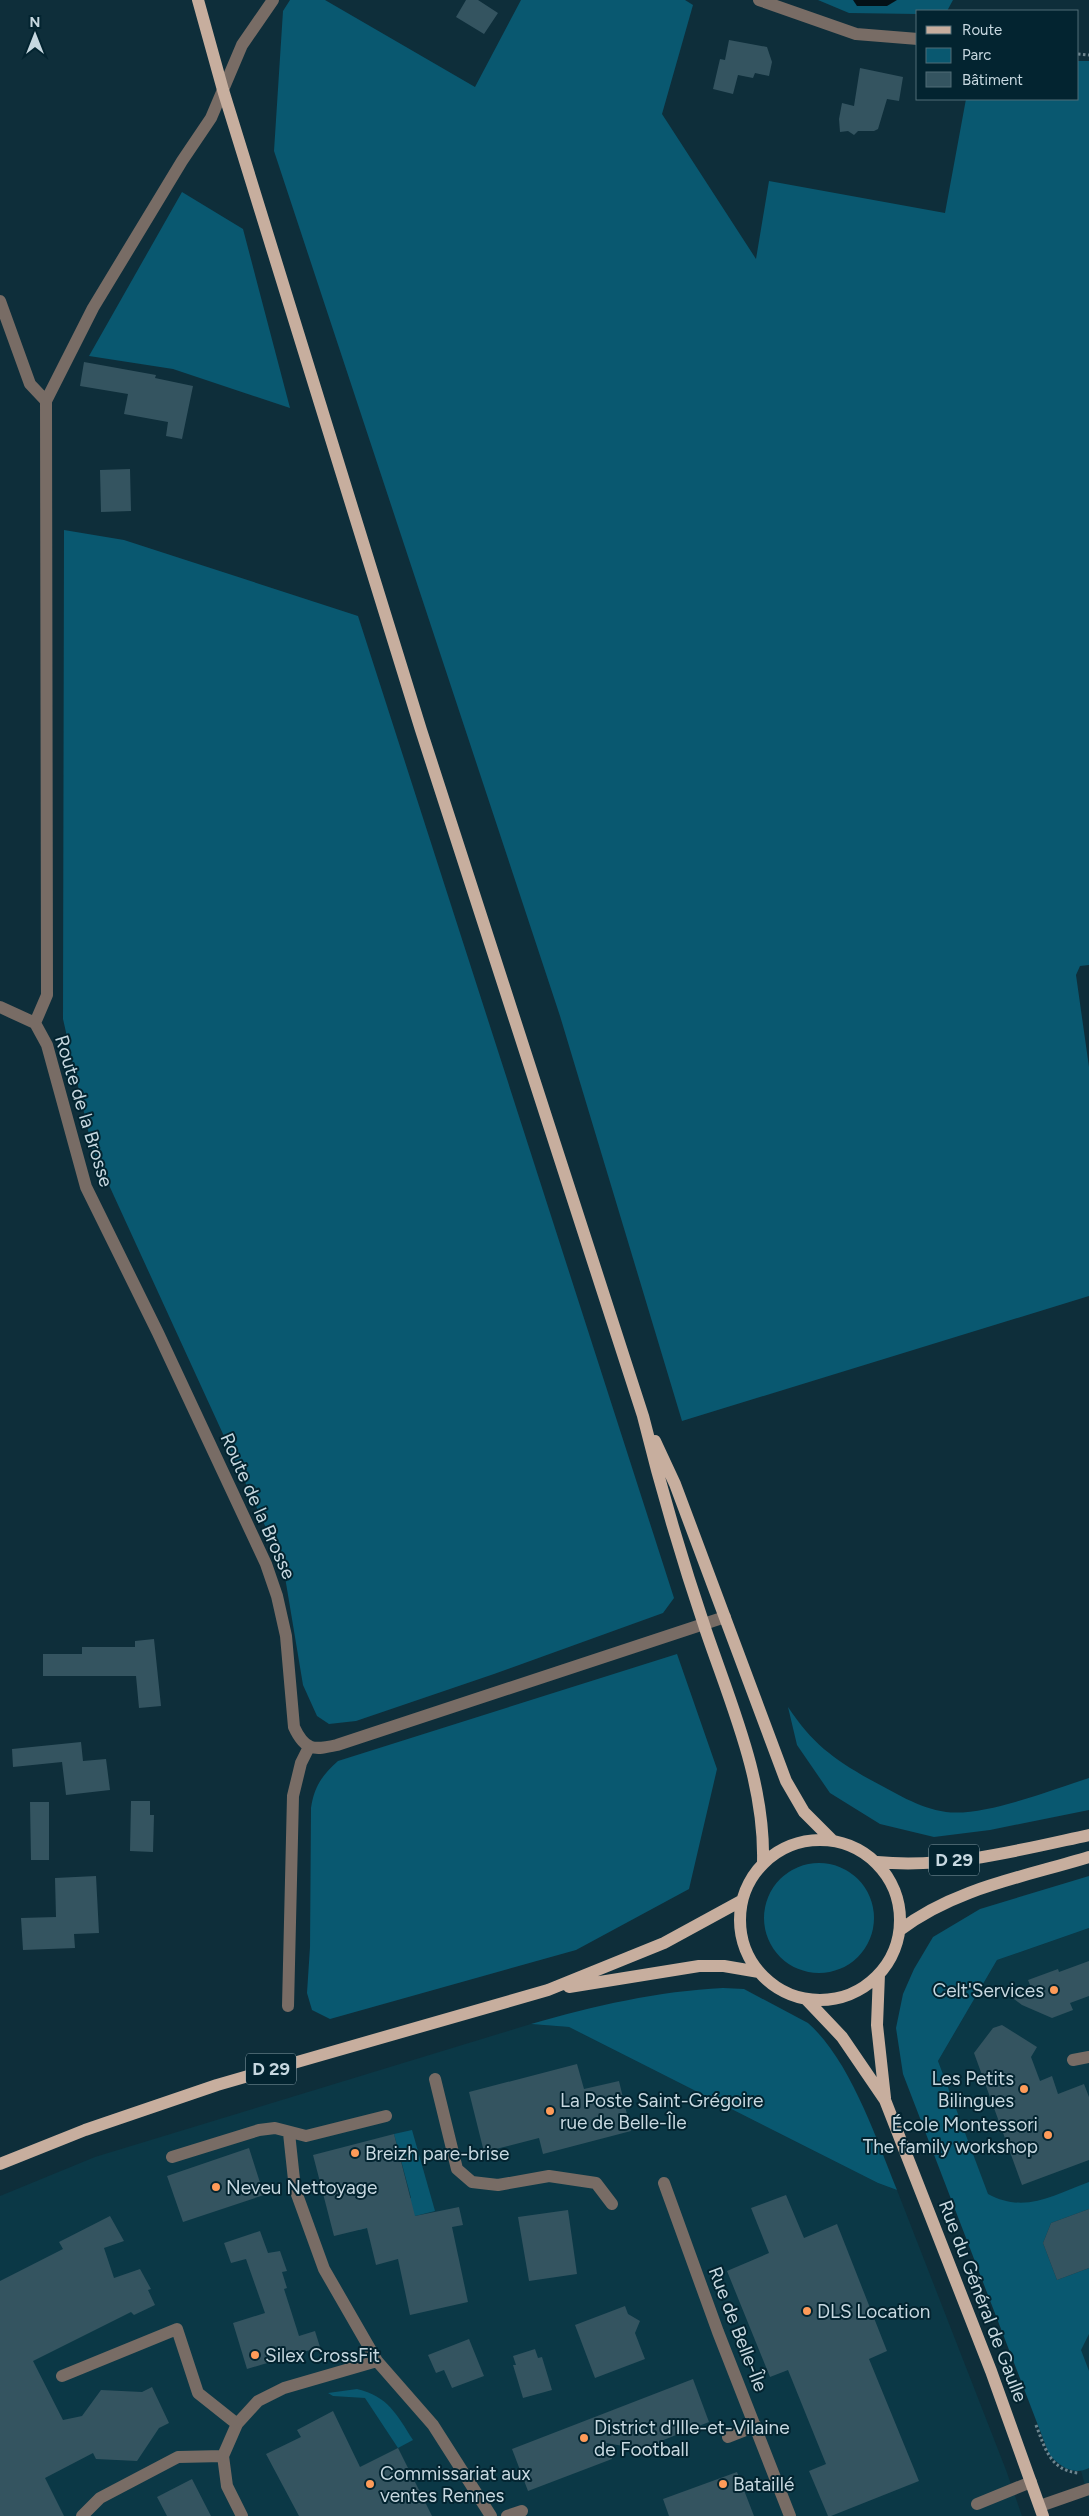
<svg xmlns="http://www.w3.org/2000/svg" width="1089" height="2516" font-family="Figtree,sans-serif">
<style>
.built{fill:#0b3846}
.green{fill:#095870}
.water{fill:#041116}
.building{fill:#345460}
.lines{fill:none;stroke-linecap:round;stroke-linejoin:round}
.path{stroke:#6d858f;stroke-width:3;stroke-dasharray:2.5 2.5;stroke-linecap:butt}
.minor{stroke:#786c65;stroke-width:12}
.major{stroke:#c7ae9e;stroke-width:12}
.poi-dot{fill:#fe9b59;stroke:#032430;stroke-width:2}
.labels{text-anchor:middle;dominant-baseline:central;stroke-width:4;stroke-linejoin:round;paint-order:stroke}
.shield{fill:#032430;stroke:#8ca2ab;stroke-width:1}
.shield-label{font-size:18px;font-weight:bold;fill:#c7d8e0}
.street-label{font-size:19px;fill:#c7d8e0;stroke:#032430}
.poi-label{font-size:19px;fill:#c7d8e0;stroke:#032430;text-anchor:start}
</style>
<rect width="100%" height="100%" fill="#0e2e3a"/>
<path class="built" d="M1089 1928V2500L1080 2467 938 2061 997 1960Z
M531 2024 569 2027 878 2183 897 2190 1006 2470 1022 2516H0V2196L95 2157Z"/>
<path class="green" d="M290 0H325L475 87 521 0H685L693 5 662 114 756 259 769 181 945 213 966 99H1078V61H1089V965L1080 966 1076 975 1089 1067V1296L682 1421 560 1016 274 151 283 11Z
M818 0H953L947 11H918V14L849 13Z
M182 192 243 229 290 408 173 369 89 356Z
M64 530 124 540 358 616 674 1598 663 1613 494 1674 356 1721 329 1724 317 1716 303 1685 283 1565 92 1148 63 1019Z
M677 1654 717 1769 689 1889 576 1950 330 2019 312 2010 307 1993 310 1947 311 1808C314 1787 322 1775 338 1761Z
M788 1707C812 1743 832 1758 869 1779 894 1792 918 1808 946 1812 984 1817 1051 1790 1089 1778V1810L990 1830 934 1837 880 1824 830 1793 797 1745Z
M764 1918a55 55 0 1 1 110 0a55 55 0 1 1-110 0Z
M1089 1876V1928L997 1960 938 2061 988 2194C1025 2214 1053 2195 1089 2182V2209L1051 2223 1043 2243 1057 2280 1089 2268V2334L1081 2350 1089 2371V2468C1073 2476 1059 2466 1049 2454L903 2074 896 2028 903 1994 914 1969 933 1937 980 1909Z
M723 1988 744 1989 808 2023C850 2060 876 2138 897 2190L878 2183 569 2027 531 2024C593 2006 659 1991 723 1988Z
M412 2130 435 2211 359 2230 355 2213 411 2198 394 2134Z
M357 2389C388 2396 397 2415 413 2440L398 2448 365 2398 333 2396 328 2393Z"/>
<path class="water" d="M853 0H897L887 6H857Z"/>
<path class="building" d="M466 0H478L498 13 484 34 456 17Z
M729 40 767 47 772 62 769 76 755 73 753 78 738 75 733 94 713 89 720 59 725 60Z
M860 68 903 77 899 101 887 99 878 129 874 131H858L854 135 848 131 840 132 839 119 842 103 854 106Z
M84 362 156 375 155 378 193 386 182 439 166 436 168 422 124 414 128 394 80 386Z
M130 469 131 511 101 512 100 470Z
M154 1639 161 1706 139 1708 136 1676H43V1654H82V1647H135V1641Z
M81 1742 83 1761 106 1759 110 1790 66 1795 62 1762 13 1767 12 1749Z
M131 1801H150V1815H154L153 1852 130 1851Z
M30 1802H49V1860H31Z
M96 1876 99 1933 74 1934 75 1948 23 1950 21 1918 56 1917 55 1878Z
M1089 1961V1996L1070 2003 1073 2010 1052 2018 1022 2005 1010 1996 1030 1985 1028 1980 1058 1969 1059 1972Z
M1002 2025 1037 2047 1031 2057 1040 2081 1052 2076 1058 2094 1084 2084 1089 2097V2160L1022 2185 974 2053 993 2028Z
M577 2064 584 2089 619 2081 631 2131 543 2154 539 2138 484 2152 469 2092Z
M394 2134 415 2216 459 2207 463 2225 452 2227 468 2302 410 2315 398 2259 376 2265 367 2228 334 2236 313 2155Z
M249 2148 264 2195 183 2222 167 2176Z
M786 2195 804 2238 837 2224 887 2351 869 2359 919 2481 831 2516H828L809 2471 826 2464 788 2370 770 2377 727 2271 769 2253 751 2208Z
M1089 2209V2268L1057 2280 1043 2243 1051 2223Z
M568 2210 577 2274 529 2281 518 2217Z
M110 2216 124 2241 104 2248 114 2278 140 2269 151 2289 148 2290 155 2305 134 2315 131 2312 33 2361 63 2420 82 2416 101 2390 142 2392 152 2387 169 2423 159 2428 137 2461 96 2459 93 2453 45 2478 64 2516H0V2281L63 2249 59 2242Z
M260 2231 268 2253 280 2251 287 2271 282 2272 287 2288 284 2289 299 2336 315 2331 320 2347 247 2369 233 2323 265 2313 246 2259 231 2263 224 2243Z
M625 2306 628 2314 640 2321 635 2333 645 2359 595 2378 575 2325Z
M469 2339 484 2376 452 2388 444 2370 436 2373 428 2355Z
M535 2349 538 2358 542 2357 552 2390 523 2398 513 2365H516L513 2356Z
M693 2379 709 2422 661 2441 664 2450H646L606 2443 612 2459 528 2491 512 2449Z
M333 2411 360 2467 398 2448 432 2516H299L266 2454 301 2437 297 2430Z
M737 2472 754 2516H669L663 2499Z
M192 2479 211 2516H167L157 2497Z"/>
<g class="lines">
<path class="path" d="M1078 54 1089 55
M1036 2425C1045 2448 1050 2470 1078 2473"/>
<path class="minor" d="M759 0 856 34 918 39
M0 301 30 384 46 401
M0 1007 35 1023 47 1045 86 1187 158 1333 266 1564 277 1596 286 1636 294 1727C305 1751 314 1750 337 1745L725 1617
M35 1023 47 995 46 401 93 308 182 161 211 118 242 45 273 0
M288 2006 293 1796 301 1763 309 1747
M1073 2060 1089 2057
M435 2079 457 2169 472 2182 498 2185 549 2176 596 2183 612 2204
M289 2133 295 2189 324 2269 377 2361 433 2425 491 2516
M172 2157 259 2130 275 2128 306 2136 386 2116
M664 2183 718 2332 790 2516
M62 2376 177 2329 198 2393 237 2424
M728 2437 756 2426
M977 2504 1031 2482
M1040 2506 1089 2489
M82 2516 100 2498 178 2457 223 2456
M242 2516 227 2486 223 2456 237 2424 258 2401 284 2388 377 2361
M507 2516 522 2511"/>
<path class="major" d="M198 0 223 90 421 730 643 1416C661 1489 682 1560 706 1631 732 1707 765 1782 763 1862
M655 1441 675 1484 786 1781 804 1812 832 1840
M740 1920a80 80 0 1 1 160 0a80 80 0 1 1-160 0Z
M877 1862C948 1869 1020 1850 1089 1835
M900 1930C955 1888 1024 1877 1089 1857
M879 1974 877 2025 885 2098
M569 1987 699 1966H724L759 1972
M806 1999 842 2037 885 2100 991 2371 1043 2516
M0 2164 85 2130 217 2085 548 1990 664 1943 741 1901"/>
</g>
<g class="poi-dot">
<circle cx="1054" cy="1990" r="5"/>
<circle cx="1024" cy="2089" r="5"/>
<circle cx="550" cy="2111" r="5"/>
<circle cx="1048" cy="2135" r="5"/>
<circle cx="355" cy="2153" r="5"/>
<circle cx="216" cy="2187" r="5"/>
<circle cx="807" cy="2311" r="5"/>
<circle cx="255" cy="2355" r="5"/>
<circle cx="584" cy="2438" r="5"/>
<circle cx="370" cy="2484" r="5"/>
<circle cx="723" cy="2484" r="5"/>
</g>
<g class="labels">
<g class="shield">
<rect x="929" y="1844.5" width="50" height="31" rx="4"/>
<rect x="246" y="2053.5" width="50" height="31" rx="4"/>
</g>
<g class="shield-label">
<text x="954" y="1860">D 29</text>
<text x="271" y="2069">D 29</text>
</g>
<g class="street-label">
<text transform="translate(84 1111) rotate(73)">Route de la Brosse</text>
<text transform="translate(258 1506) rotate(66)">Route de la Brosse</text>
<text transform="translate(983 2301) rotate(69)">Rue du Général de Gaulle</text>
<text transform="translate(738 2329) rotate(69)">Rue de Belle-Île</text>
</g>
<g class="poi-label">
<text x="1044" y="1990" text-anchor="end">Celt'Services</text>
<text x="1014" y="2078" text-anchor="end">Les Petits<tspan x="1014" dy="22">Bilingues</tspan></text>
<text x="560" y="2100">La Poste Saint-Grégoire<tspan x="560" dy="22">rue de Belle-Île</tspan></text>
<text x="1038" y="2124" text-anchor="end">École Montessori<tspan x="1038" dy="22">The family workshop</tspan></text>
<text x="365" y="2153">Breizh pare-brise</text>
<text x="226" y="2187">Neveu Nettoyage</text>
<text x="817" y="2311">DLS Location</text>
<text x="265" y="2355">Silex CrossFit</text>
<text x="594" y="2427">District d'Ille-et-Vilaine<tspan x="594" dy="22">de Football</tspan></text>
<text x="380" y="2473">Commissariat aux<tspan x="380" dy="22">ventes Rennes</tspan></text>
<text x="733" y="2484">Bataillé</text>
</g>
</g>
<rect x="916" y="10" width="162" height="90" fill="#032430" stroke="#516c76"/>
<rect x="926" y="26" width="25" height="8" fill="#c7ae9e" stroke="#516c76"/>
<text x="962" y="35" font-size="15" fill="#c7d8e0">Route</text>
<rect x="926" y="48" width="25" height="15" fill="#095870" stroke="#516c76"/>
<text x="962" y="60" font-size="15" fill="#c7d8e0">Parc</text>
<rect x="926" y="72" width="25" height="15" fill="#345460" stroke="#516c76"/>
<text x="962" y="85" font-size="15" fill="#c7d8e0">Bâtiment</text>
<g transform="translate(35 35)" stroke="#032430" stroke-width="4" paint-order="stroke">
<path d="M0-4L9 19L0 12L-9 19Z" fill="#c7d8e0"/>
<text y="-8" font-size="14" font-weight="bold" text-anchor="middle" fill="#c7d8e0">N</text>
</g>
</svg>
